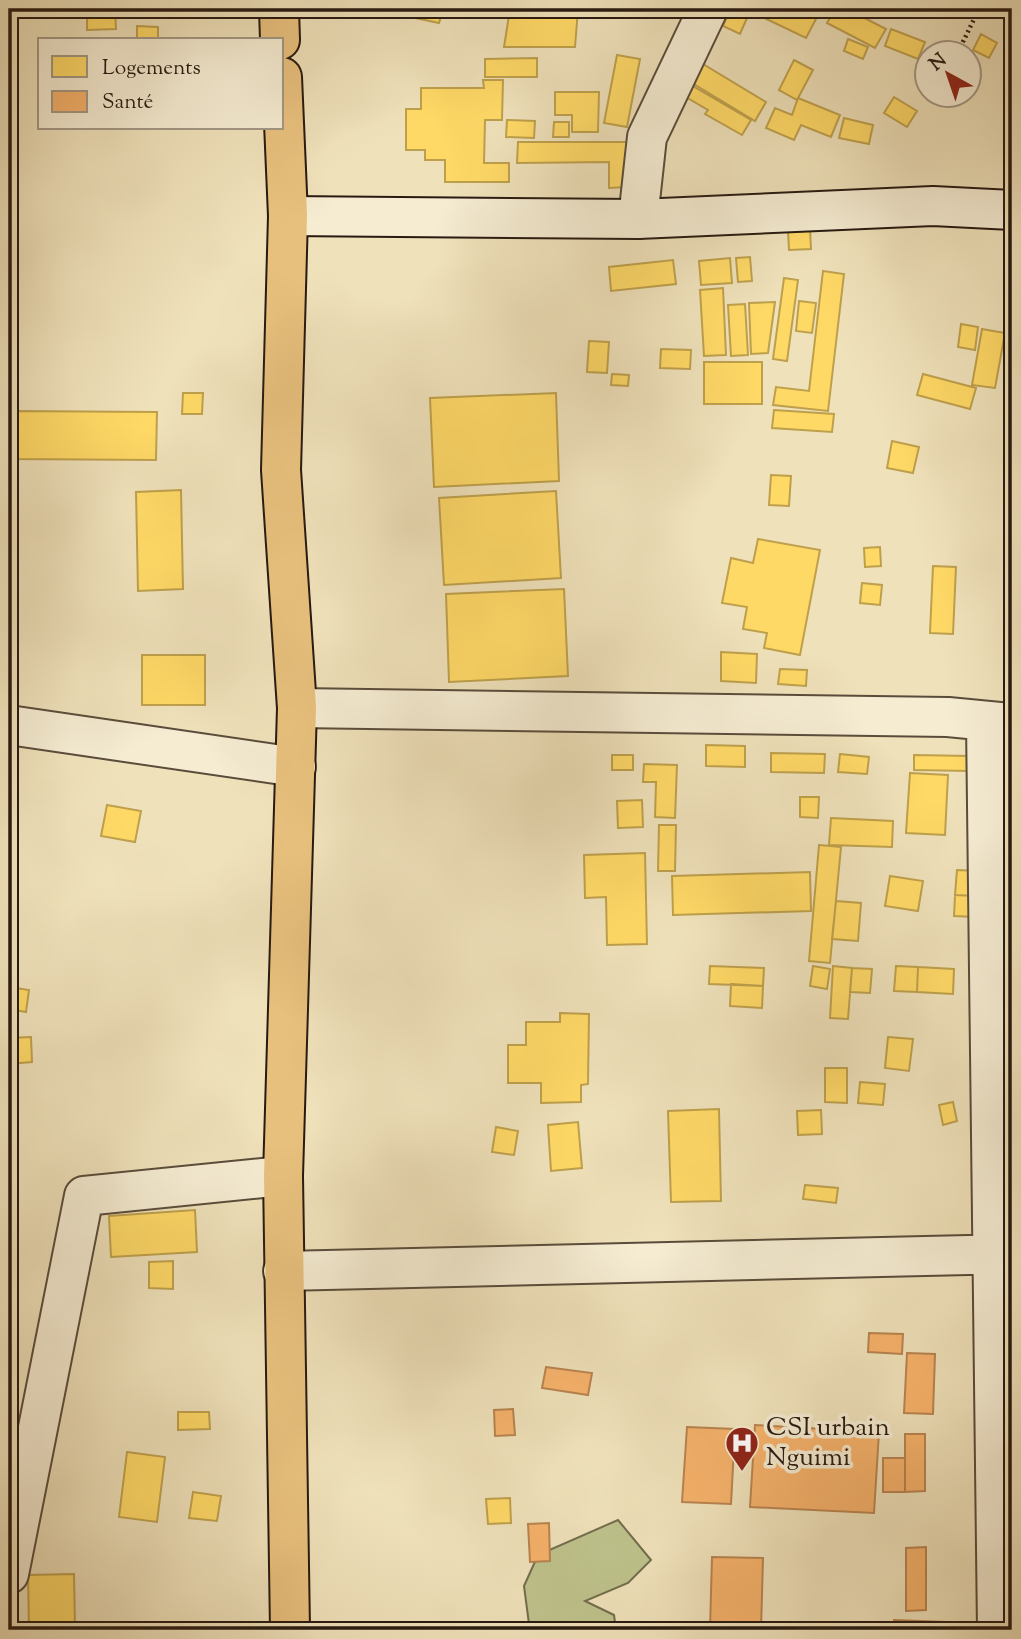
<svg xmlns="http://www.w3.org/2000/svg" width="1021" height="1639" font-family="'Sorts Mill Goudy',serif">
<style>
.green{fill:#bec28c;stroke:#736e4e;stroke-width:2}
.homes{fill:#ffd966;stroke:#bea04c;stroke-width:2}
.health{fill:#f6b26b;stroke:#b88450;stroke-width:2}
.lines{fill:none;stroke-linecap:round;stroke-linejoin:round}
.street-casing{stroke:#5a4c3b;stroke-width:42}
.secondary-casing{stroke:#281a11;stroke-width:42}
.highway-casing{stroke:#281a11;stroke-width:42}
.path{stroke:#281a11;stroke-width:4.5;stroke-dasharray:2 3.5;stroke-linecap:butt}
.street{stroke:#f5ecd2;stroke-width:38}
.secondary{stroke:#f5ecd2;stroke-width:38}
.highway{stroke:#e8c07d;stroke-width:38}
.labels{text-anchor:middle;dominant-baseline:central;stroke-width:7;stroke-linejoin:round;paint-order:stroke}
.poi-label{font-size:26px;fill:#281a11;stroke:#f5ecd2;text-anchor:start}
</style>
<rect width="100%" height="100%" fill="#efe1ba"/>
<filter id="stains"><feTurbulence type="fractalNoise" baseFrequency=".00286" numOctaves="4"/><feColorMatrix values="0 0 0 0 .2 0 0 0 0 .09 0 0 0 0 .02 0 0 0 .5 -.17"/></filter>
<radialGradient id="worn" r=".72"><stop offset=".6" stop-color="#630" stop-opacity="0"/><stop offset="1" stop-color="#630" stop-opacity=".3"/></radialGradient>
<path class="green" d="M618 1520 651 1560 628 1583 585 1601 614 1615 616 1630H524L529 1624 524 1586 538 1555Z"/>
<path class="homes" d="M87 9H115L116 29 87 30Z
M373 9H443L439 23Z
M510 9H578L575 47H504Z
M730 9H751L740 34 723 26Z
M758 9H801L817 17 806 38 756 14Z
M835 9H847L886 29 875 48 827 23Z
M137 26 158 27V40H137Z
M891 29 925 42 918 59 885 46Z
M981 34 997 43 989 58 973 50Z
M848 39 868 47 863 59 844 51Z
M617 55 640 59 627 127 604 123Z
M537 58V77H485V59Z
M794 60 813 70 797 100 779 90Z
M703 64 766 102 755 121 692 83Z
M483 80H503L502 120H485L484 163H509V182H445V160H425V150H406V109H421V88H484Z
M691 85 751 120 742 135 705 114 708 110 684 96Z
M555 92H599L598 132H572V115H555Z
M894 97 917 111 907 127 884 113Z
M798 98 840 115 831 137 801 125 794 140 766 128 775 108 792 115Z
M844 118 873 125 869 144 839 138Z
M507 120 535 121 534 138 506 137Z
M554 122H569V137H553Z
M518 142H637L628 187 609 188V162L517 163Z
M810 229 811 249 789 250 788 230Z
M750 257 752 281 738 282 736 258Z
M730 258 732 283 701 285 699 261Z
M673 260 676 284 611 291 609 267Z
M823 271 844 274 828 411 773 405 776 387 809 391Z
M784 278 798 280 787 361 773 359Z
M723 288 726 355 704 356 700 290Z
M799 301 816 303 812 333 796 331Z
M775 302 768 353 751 354 749 303Z
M745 304 748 355 731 356 728 305Z
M961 324 978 327 975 350 958 347Z
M982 329 1005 333 995 388 972 385Z
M589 341 609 342 607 373 587 372Z
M661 349 691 350 690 369 660 368Z
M704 362H762V404H704Z
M612 374 629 375 628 386 611 385Z
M923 374 976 388 970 409 917 395Z
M183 393H203L202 414H182Z
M556 393 559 481 434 487 430 398Z
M774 410 834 414 832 432 772 428Z
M9 411 157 412 156 460 9 459Z
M892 441 919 447 913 473 887 468Z
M771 475 791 476 789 506 769 505Z
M181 490 183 589 138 591 136 492Z
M556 491 561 578 444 585 439 498Z
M758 539 820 550 800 655 764 648 767 633 743 629 747 607 722 603 731 558 753 563Z
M880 547 881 566 865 567 864 548Z
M933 566 956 567 953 634 930 633Z
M862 583 882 585 880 605 860 603Z
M564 589 568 676 449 682 446 594Z
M721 652 757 654 756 683 721 681Z
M142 655H205V705H142Z
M780 669 807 670 806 686 778 684Z
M706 745 745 746V767L706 766Z
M771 753 825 754 824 773 771 772Z
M840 754 869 757 867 774 838 772Z
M612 755H633V770H612Z
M914 755 970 756 969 771 914 770Z
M644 764 677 765 675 818 655 817 656 782H643Z
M910 773 948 775 945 835 906 833Z
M800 797H819L818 818 800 817Z
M642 800 643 827 618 828 617 801Z
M107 805 141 811 135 842 101 836Z
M831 818 893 821 892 847 829 845Z
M659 825H676L675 871H658Z
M819 845 841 847 830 963 809 961Z
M645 853 647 944 607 945 606 897 585 898 584 855Z
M957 870 978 871 976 896 955 895Z
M810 872 811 911 673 915 672 876Z
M890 876 923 881 918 911 885 906Z
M955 895 976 896 975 917 954 916Z
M836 901 861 903 858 941 832 939Z
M710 966 764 968 763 986 709 984Z
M813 966 830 969 827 989 810 986Z
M833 966 852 968 848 1019 830 1018Z
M896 966 918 967 917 992 894 991Z
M918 967 954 969 953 994 917 992Z
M852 968 872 969 870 993 850 992Z
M731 984 763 986 762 1008 730 1006Z
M9 987 29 990 26 1012 9 1009Z
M560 1013 589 1014 588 1084 581 1085V1102L541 1103V1083H508V1045H526V1022H560Z
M31 1037 32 1062 9 1064V1038Z
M888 1037 913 1039 909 1071 885 1068Z
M825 1068H847V1103L825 1102Z
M860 1082 885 1084 883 1105 858 1103Z
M953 1102 957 1121 943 1125 939 1105Z
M719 1109 721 1201 671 1202 668 1111Z
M821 1110 822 1134 798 1135 797 1111Z
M578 1122 582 1168 551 1171 548 1125Z
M496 1127 518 1131 514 1155 492 1152Z
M805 1185 838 1188 836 1203 803 1199Z
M9 1190 17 1191 15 1214 9 1213Z
M195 1210 197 1252 111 1257 109 1216Z
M173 1261V1289L149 1288V1262Z
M178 1412H209L210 1429 178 1430Z
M127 1452 165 1457 157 1522 119 1517Z
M193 1492 221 1496 217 1521 189 1518Z
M510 1498 511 1523 488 1524 486 1499Z
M74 1574 75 1628 29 1629 28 1575Z"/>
<path class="health" d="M869 1333 903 1334 902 1354 868 1352Z
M907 1353 935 1354 933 1414 904 1413Z
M546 1367 592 1373 588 1395 542 1388Z
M513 1409 515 1435 495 1436 494 1410Z
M755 1425 879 1432 874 1513 750 1507Z
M687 1427 735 1429 731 1504 682 1502Z
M905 1434H925V1491L905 1492Z
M883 1458H905V1492H883Z
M549 1523 550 1561 530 1562 528 1524Z
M926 1547V1610L906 1611V1548Z
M712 1557 763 1558 761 1630H710Z
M894 1620 946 1622V1630H894Z"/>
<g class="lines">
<defs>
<path id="street" d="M638 219 647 137 708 9
M297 708 948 717 1010 723
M986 722 997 1630
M9 725 296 767
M283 1271 1012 1254
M9 1574 84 1196 283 1176"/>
<path id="secondary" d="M288 216 638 219 933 206 1012 210"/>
<path id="highway" d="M279 9 280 40
M282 77 288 216 281 470 297 708 283 1176 290 1630"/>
</defs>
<use href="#street" class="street-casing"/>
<use href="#secondary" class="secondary-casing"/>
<use href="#highway" class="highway-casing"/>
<path class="path" d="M958 52 979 9"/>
<use href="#street" class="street"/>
<use href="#secondary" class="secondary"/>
<use href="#highway" class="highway"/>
</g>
<defs>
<symbol id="hospital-pin" viewBox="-11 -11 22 30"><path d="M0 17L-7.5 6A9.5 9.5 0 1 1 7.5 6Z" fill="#8f2418" stroke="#f5ecd2"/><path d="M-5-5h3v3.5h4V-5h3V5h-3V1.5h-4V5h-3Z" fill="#fff"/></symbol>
</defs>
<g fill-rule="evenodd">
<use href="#hospital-pin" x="723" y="1424" width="38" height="52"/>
</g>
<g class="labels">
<g class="poi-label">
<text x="766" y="1428">CSI urbain<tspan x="766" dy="30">Nguimi</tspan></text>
</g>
</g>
<rect width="1021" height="1639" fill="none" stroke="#efe1ba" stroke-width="35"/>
<rect x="10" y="10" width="1000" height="1618" fill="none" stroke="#281a11" stroke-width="3.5"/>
<rect x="18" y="18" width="986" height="1604" fill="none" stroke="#281a11" stroke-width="2"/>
<rect x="38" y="38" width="245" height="91" fill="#f5ecd2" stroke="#a39885" stroke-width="2"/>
<rect x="52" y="56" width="35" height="21" fill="#ffd966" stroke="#a39885" stroke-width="2"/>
<text x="102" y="74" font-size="21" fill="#281a11">Logements</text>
<rect x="52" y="91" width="35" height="21" fill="#f6b26b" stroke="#a39885" stroke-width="2"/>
<text x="102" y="108" font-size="21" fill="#281a11">Santé</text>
<g transform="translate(948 74) rotate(320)"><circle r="33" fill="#f5ecd2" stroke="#a39885" stroke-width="2"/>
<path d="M0-5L12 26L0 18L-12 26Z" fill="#8f2418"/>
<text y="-10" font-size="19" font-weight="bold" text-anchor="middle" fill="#281a11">N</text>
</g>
<rect width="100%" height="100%" filter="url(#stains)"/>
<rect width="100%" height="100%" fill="url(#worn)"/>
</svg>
